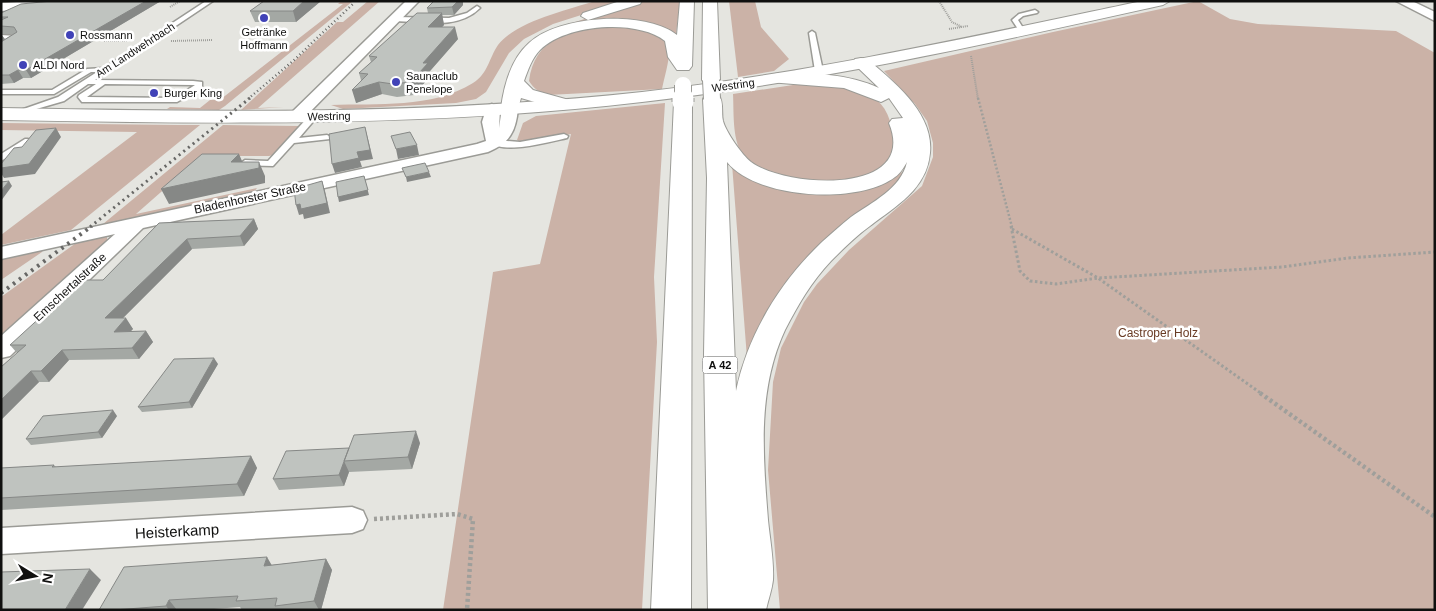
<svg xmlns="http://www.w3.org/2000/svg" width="1436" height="611" font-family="Arial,sans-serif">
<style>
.green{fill:#cbb2a7}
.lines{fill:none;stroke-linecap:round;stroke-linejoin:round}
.lane-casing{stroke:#9b9b96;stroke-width:3}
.street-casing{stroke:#9b9b96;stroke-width:3}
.secondary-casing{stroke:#9b9b96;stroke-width:2}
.highway-casing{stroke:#9b9b96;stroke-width:2}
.path-far3{stroke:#9f9f9b;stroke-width:2;stroke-dasharray:1 1;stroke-linecap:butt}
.path-far2{stroke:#9f9f9b;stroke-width:2.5;stroke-dasharray:2 2;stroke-linecap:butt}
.path-far1{stroke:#9f9f9b;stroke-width:3;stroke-dasharray:2.5 2.5;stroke-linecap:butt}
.path{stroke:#9f9f9b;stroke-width:4.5;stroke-dasharray:3 3;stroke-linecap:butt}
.lane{fill:#fff;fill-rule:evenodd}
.street{fill:#fff;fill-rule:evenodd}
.secondary{fill:#fff;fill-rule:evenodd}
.highway{fill:#fff;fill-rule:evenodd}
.rail-far2{stroke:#676765;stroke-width:2.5;stroke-dasharray:1 3;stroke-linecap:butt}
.rail-far1{stroke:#676765;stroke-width:3;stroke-dasharray:2 4;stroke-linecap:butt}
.rail{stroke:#676765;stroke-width:4;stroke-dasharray:2.5 5;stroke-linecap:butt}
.highway-bridge-far1-casing{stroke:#9b9b96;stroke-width:18;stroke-linecap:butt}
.highway-bridge-casing{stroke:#9b9b96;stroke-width:23;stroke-linecap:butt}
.highway-bridge-far1{stroke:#fff;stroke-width:16}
.highway-bridge{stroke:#fff;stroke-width:21}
.wall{fill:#a4a8a4;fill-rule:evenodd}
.shaded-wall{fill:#868886}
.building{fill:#bfc3bf;stroke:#868886}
.poi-dot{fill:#4042b7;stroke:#fff;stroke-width:2}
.labels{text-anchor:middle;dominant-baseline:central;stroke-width:5;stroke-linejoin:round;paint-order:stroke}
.far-poi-label{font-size:11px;fill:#10100f;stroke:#fff;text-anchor:start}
.far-street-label{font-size:11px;fill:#10100f;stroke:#fff}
.shield{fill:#fff;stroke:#585857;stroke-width:1}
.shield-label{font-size:11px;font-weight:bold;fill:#10100f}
.street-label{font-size:12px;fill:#10100f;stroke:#fff}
.park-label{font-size:12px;fill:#683a23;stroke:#fff}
.near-street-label{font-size:15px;fill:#10100f;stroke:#fff}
</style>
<rect width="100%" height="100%" fill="#e5e5e0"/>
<path class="green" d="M341 1H353L225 106 219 110 167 109 170 107 200 108 210 100 221 99 343 4H338Z
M368 1H380L258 108 284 107 241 110 337 22H343Z
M595 1H625L553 24 524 39 509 53 486 92 476 99 456 103 343 109 331 105C378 103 431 109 473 83 488 74 489 58 498 45 515 22 567 10 595 1Z
M639 1H680L676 34 655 25 560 27Z
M729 1H755L761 27 789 59 774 71 738 77Z
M1198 1 1230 19 1258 24 1396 31 1435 53V610H780L768 470 773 382 781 348 804 302 817 284 849 250 922 186 933 157V143L927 121 915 104 884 71 1053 32Z
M602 26C619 27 663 25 669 47 671 55 664 79 662 89L548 95C539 92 534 89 529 81 535 38 566 33 602 26Z
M806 83C838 86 879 84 890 121 891 127 894 134 894 140 894 152 892 162 882 170 855 190 760 184 742 154 732 138 734 111 733 94Z
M665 103 654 277 657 342 642 610H443L493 272 540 264 571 134 522 144 517 140 523 123 536 116Z
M1 123 178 125H200L71 230 1 245V235L137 132 1 130Z
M223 125 300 126 274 155 269 156H202L136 214 257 188 254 192 103 224Z
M732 164 768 184H882L909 168 906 182 849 225 748 371Z
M107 237V242L1 338V297L76 243Z
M43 250 42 252 1 280V257Z"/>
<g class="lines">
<defs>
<path id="lane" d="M206 1H213L95 80 193 81 202 82V88L177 102H82L78 97 79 95 96 84H88L64 101 19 114 15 112 58 97 97 72H91L54 94H1V90H52L87 69 104 68ZM105 84 193 85H195L175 98 87 97Z
M477 6 480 8C458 30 423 22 395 21L392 19 395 17 449 18 467 13Z
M1035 10 1038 12 1037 13 1023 16 1018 20 1025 31 1020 32 1012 20 1019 14Z
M812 31 815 33 823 71 819 73 815 71 809 33Z
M1 35 17 36 20 38 1 52V47L11 40 1 39Z
M310 115 317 117 299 138 327 135 331 137 330 139 294 143 273 166 242 165 241 163 245 160 268 161Z
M564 134 568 136 567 138C549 142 506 154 491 143L495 140 520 142Z
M25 139H28L32 141 1 161V154Z"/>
<path id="street" d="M33 1H93L87 4 1 11V3Z
M406 1H419L302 120H290L288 117 290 114Z
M1396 1H1412L1435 12V21Z
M510 103 518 108C516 131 510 143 488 152L143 228 10 356 1 358V336L115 234 1 259V247L477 144 486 141 482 122 487 106 492 104 500 109 499 128 502 108Z
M352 507 363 511 367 520 363 529 352 533 1 554V528Z"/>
<path id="secondary" d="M1142 1H1170L1163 5C991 43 818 82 642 102 430 127 215 124 1 120V108C215 112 429 115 642 92 810 73 976 36 1142 1Z"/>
<path id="highway" d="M620 1H642L640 4 588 20 581 16 583 13Z
M680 1H694L692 66 689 70H677L668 57 665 41C637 19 566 24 540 50 532 58 528 70 524 81L533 90 569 100 571 104 569 108 562 110 521 98 517 112H503L501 108C504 85 511 59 529 43 559 15 645 10 677 35Z
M703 1H717L720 80 717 84H705L702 80Z
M861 58 867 59C894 82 934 113 930 153 927 189 896 206 870 226 856 236 843 249 831 261 811 282 798 305 785 330 757 390 763 456 768 520 770 540 774 560 773 580 772 590 768 600 766 610H708L704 354 707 178 703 99 705 95H719C724 103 721 112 723 121 726 132 742 155 751 162 786 188 919 196 889 123L892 119 903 118 889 98 881 102 844 88 781 83 775 82 772 78 775 74 781 73C814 73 849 74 879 88L853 63 855 59ZM727 162C756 199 859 205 895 177 900 174 904 167 907 162 901 189 872 202 851 217 841 225 832 233 822 242 780 282 748 334 736 391Z
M683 96 690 98 692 102 691 610H651L674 102 676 98Z"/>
</defs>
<use href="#lane" class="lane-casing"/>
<use href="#street" class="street-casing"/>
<use href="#secondary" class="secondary-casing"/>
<use href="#highway" class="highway-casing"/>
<path class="path-far3" d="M939 1 952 22 962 27
M170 7 180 1
M949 29 968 26
M104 41H127
M171 41 213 40
M971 56 978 99"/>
<path class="path-far2" d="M978 98 1012 227"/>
<path class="path-far1" d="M1011 226 1020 271 1030 281 1056 284 1098 278 1282 267 1348 258 1435 252
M1012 229 1098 278 1262 394"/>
<path class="path" d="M1260 393 1435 517
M374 519 457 514 473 519 467 610"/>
<use href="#lane" class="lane"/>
<use href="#street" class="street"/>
<use href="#secondary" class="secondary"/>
<use href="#highway" class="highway"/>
<path class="rail-far2" d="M248 99 293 61 353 4"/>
<path class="rail-far1" d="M90 227 250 98"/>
<path class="rail" d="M1 293 92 226"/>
<defs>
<path id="highway-bridge-far1" d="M711 80 712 99
M683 85V99"/>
<path id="highway-bridge" d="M683 98V102"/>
</defs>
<use href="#highway-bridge-far1" class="highway-bridge-far1-casing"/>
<use href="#highway-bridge" class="highway-bridge-casing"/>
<use href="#highway-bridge-far1" class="highway-bridge-far1"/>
<use href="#highway-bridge" class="highway-bridge"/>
</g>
<path class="wall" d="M52 1H161L31 78H23L14 83 1 84V13ZM1 34H13L5 39Z
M264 1H321L296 22H255L250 11Z
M434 1H463V5L454 15H442L444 25 442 27 458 39 430 71 431 75 414 95 397 97 382 94 356 103 361 80 359 73 371 62 369 56 428 13 427 8Z
M254 219 258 229 244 246 192 249 123 318 133 329 130 331H146L153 342 139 359 69 360 49 382H39L1 420V367L17 353 10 345 103 280 159 223Z
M218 364 192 408 142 412 138 407Z
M117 416 102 438 31 445 26 439Z
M420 443 412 469 349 472 344 486 279 490 273 479 349 448Z
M251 456 257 468 244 496 1 510V468L54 465 56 467Z
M326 559 332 570 321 610H242L240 607 201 610H99L272 565Z"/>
<path class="shaded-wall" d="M146 1H161L31 78 26 70Z
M304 1H321L296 22 293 11Z
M458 1H463V5L454 15 452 7Z
M442 13 444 25 431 38 428 27Z
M455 27 458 39 430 71 431 75 414 95 411 82 423 63Z
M1 34 6 41 1 45Z
M18 70 23 78 14 83 9 75Z
M379 82 382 94 356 103 352 90Z
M365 127 373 159 360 161 362 167 335 173 332 164Z
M56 128 61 137 35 174 4 178 1 173V168Z
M417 145 419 155 398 159 396 149Z
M239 154 245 168 259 162 265 176V183L169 204 161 189 231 162Z
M429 172 431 177 407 182 406 177Z
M364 176 369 195 339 202 338 197Z
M9 181 12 186 1 201V191Z
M322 181 325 191 330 213 304 219 303 214 299 215 296 205Z
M254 219 258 229 244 246 240 236Z
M187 239 192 249 112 329 105 318Z
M126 318 133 329 121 342 114 332Z
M146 331 153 342 139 359 132 348Z
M62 350 69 360 49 382 41 371Z
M214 358 218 364 192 408 189 402Z
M31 371 39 382 1 420V400Z
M113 410 117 416 102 438 98 432Z
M416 431 420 443 412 469 408 457Z
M349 448 344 461 349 472 344 486 339 475Z
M251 456 257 468 244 496 237 484Z
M267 557 274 569 264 566Z
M326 559 332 570 321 610H319L314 601Z
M90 569 101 580 82 610H65Z
M169 600 177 610H169L166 606Z"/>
<path class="building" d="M52 1H146L26 70H18L9 75H1V42L17 32 14 27 1 26V20L8 17H1V13L21 4Z
M264 1H304L293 11H250Z
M434 1H458L452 7 427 8Z
M417 13H442L428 27H455L423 63H428L411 82 393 84 379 82 352 90 368 74 359 73 377 57 369 56Z
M365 127 370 150 357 152 359 158 332 164 329 134Z
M56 128 29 164 1 168V164L14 148 22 147 36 130Z
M410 132 417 145 396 149 391 136Z
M202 154H239L231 162H259V168L161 189Z
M425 163 429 172 406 177 402 168Z
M364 176 368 190 338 197 336 182Z
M9 181 1 191V182Z
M322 181 327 203 301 209 300 204 296 205 294 189Z
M254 219 240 236 187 239 105 318H126L114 332 146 331 132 348 62 350 41 371H31L1 400V367L26 345H10L81 280H103L159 223Z
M214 358 189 402 138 407 174 359Z
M113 410 98 432 26 439 43 416Z
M416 431 408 457 344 461 354 435Z
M349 448 339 475 273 479 286 451Z
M251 456 237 484 1 498V468L54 465 52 467Z
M267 557 264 566 326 559 314 601 275 606 277 598 236 601 238 596 169 600 166 606 114 610H99L124 567Z
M90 569 65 610H1V572Z"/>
<g class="poi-dot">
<circle cx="264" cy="18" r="5"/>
<circle cx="70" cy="35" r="5"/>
<circle cx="23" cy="65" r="5"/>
<circle cx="396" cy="82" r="5"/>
<circle cx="154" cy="93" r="5"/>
</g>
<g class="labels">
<g class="far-poi-label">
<text x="264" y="32" text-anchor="middle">Getränke<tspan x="264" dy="13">Hoffmann</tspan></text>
<text x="80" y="35">Rossmann</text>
<text x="33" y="65">ALDI Nord</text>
<text x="406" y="76">Saunaclub<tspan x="406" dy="13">Penelope</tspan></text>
<text x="164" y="93">Burger King</text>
</g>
<g class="far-street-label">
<text transform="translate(135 50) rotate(-33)">Am Landwehrbach</text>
<text transform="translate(733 85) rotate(-8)">Westring</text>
<text transform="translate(329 116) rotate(-1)">Westring</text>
</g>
<rect class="shield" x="702.5" y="356.5" width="35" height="17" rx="4"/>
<g class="shield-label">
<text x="720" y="365">A 42</text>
</g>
<g class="street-label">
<text transform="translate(250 198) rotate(-12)">Bladenhorster Straße</text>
<text transform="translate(70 287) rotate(-43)">Emschertalstraße</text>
</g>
<g class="park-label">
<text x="1158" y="333">Castroper Holz</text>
</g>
<g class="near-street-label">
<text transform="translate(177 531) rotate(-3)">Heisterkamp</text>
</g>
</g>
<rect width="1436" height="611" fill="none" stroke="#10100f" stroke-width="5"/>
<g transform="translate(35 576) rotate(100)" stroke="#ffffff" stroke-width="4" paint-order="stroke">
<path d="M0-4L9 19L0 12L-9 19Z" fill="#10100f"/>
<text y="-8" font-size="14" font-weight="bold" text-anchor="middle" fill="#10100f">N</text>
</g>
</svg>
